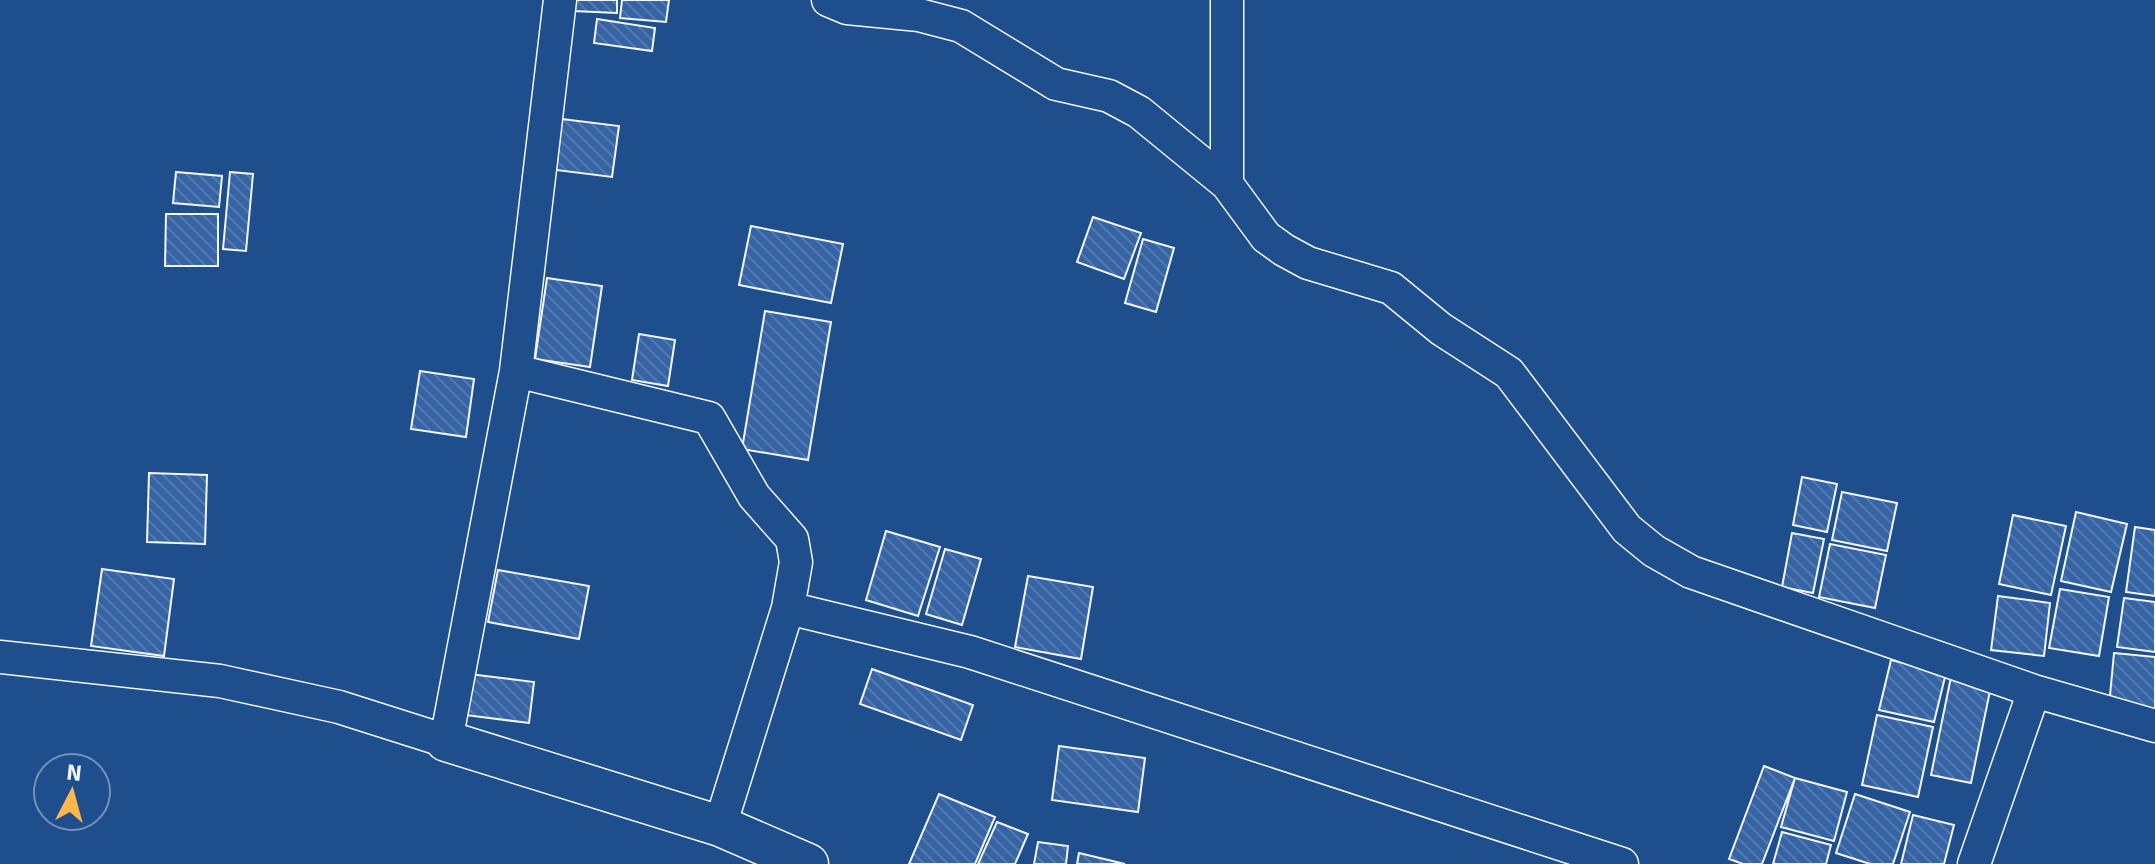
<svg xmlns="http://www.w3.org/2000/svg" width="2155" height="864" font-family="Signika,sans-serif">
<style>
.building{fill:url(#building-back-hatch);stroke:#f2f6ff;stroke-width:2}
.lines{fill:none;stroke-linecap:round;stroke-linejoin:round}
.minor-casing{stroke:#f2f6ff;stroke-width:35}
.tertiary-casing{stroke:#f2f6ff;stroke-width:43}
.minor{stroke:#1f4e8c;stroke-width:32}
.tertiary{stroke:#1f4e8c;stroke-width:40}
</style>
<defs>
<pattern id="building-back-hatch" width="6" height="6" patternUnits="userSpaceOnUse" patternTransform="scale(2)"><rect width="6" height="6" fill="#3563a3"/><path d="M-1 5l2 2M0 0l6 6M5-1l2 2" fill="none" stroke="#537ab1"/></pattern>
</defs>
<rect width="100%" height="100%" fill="#1f4e8c"/>
<path class="building" d="M573 0H617V13L573 11Z
M622 0H669L666 22 620 18Z
M597 19 655 28 652 51 594 43Z
M562 119 619 126 612 177 556 170Z
M176 172 222 176 219 207 173 203Z
M230 172 253 174 246 251 223 249Z
M166 214H218V266H165Z
M1093 217 1141 233 1124 279 1077 262Z
M751 226 843 244 831 303 739 285Z
M1143 239 1174 248 1156 312 1125 303Z
M547 278 602 286 590 367 535 359Z
M765 311 831 322 808 460 742 449Z
M639 334 675 340 668 386 632 380Z
M420 371 474 379 466 437 411 429Z
M149 473 207 475 205 544 147 542Z
M1802 477 1837 484 1827 532 1793 525Z
M1842 492 1897 503 1887 551 1832 540Z
M2076 512 2127 524 2111 592 2061 581Z
M2013 515 2066 526 2051 595 1999 584Z
M2135 527 2155 530V596L2126 592Z
M886 531 940 547 918 616 866 600Z
M1792 533 1824 539 1813 593 1782 587Z
M1830 544 1886 555 1875 608 1819 597Z
M945 549 981 559 962 625 926 614Z
M102 569 174 579 164 656 91 646Z
M498 570 589 586 579 639 488 622Z
M1028 576 1093 587 1081 659 1015 647Z
M2060 589 2109 597 2099 656 2049 648Z
M1998 596 2050 603 2044 656 1991 650Z
M2124 598 2155 602V652L2117 647Z
M2114 653 2155 657V711L2109 706Z
M1891 660 1946 673 1934 722 1879 710Z
M872 669 973 705 961 740 860 704Z
M469 674 534 682 529 723 465 715Z
M1951 677 1991 686 1971 783 1931 775Z
M1877 715 1933 727 1918 797 1862 785Z
M1059 746 1145 758 1138 812 1052 800Z
M1764 766 1795 778 1762 864H1743L1729 859Z
M1795 778 1847 792 1834 841 1781 827Z
M939 794 995 817 975 864H909Z
M1855 794 1910 812 1893 864H1870L1836 853Z
M1913 815 1954 825 1944 864H1901Z
M997 822 1028 834 1015 864H978Z
M1782 832 1831 845 1826 864H1773Z
M1038 842 1068 846 1066 864H1034Z
M1079 853 1125 864H1077Z"/>
<g class="lines">
<defs>
<path id="minor" d="M828 0 847 8 919 15 961 26 1056 84 1109 96 1139 112 1227 184 1266 237 1284 250 1308 263 1391 288 1441 329 1509 373 1627 529 1654 551 1691 572 2034 691 2155 726
M1227 0V184
M516 371 709 418 754 496 792 539 796 562 788 608 720 826
M788 608 970 652 1622 864
M0 657 220 681 339 707 446 741 516 371 560 0
M1974 864 2034 691"/>
<path id="tertiary" d="M446 741 720 826 808 864"/>
</defs>
<use href="#minor" class="minor-casing"/>
<use href="#tertiary" class="tertiary-casing"/>
<use href="#minor" class="minor"/>
<use href="#tertiary" class="tertiary"/>
</g>
<g transform="translate(72 792) rotate(6)"><circle r="38" fill="#1f4e8c" stroke="#7391ba" stroke-width="2"/>
<path d="M0-6L14 30L0 20L-14 30Z" fill="#ffb74d"/>
<text y="-12" font-size="22" font-weight="bold" text-anchor="middle" fill="#f2f6ff">N</text>
</g>
</svg>
